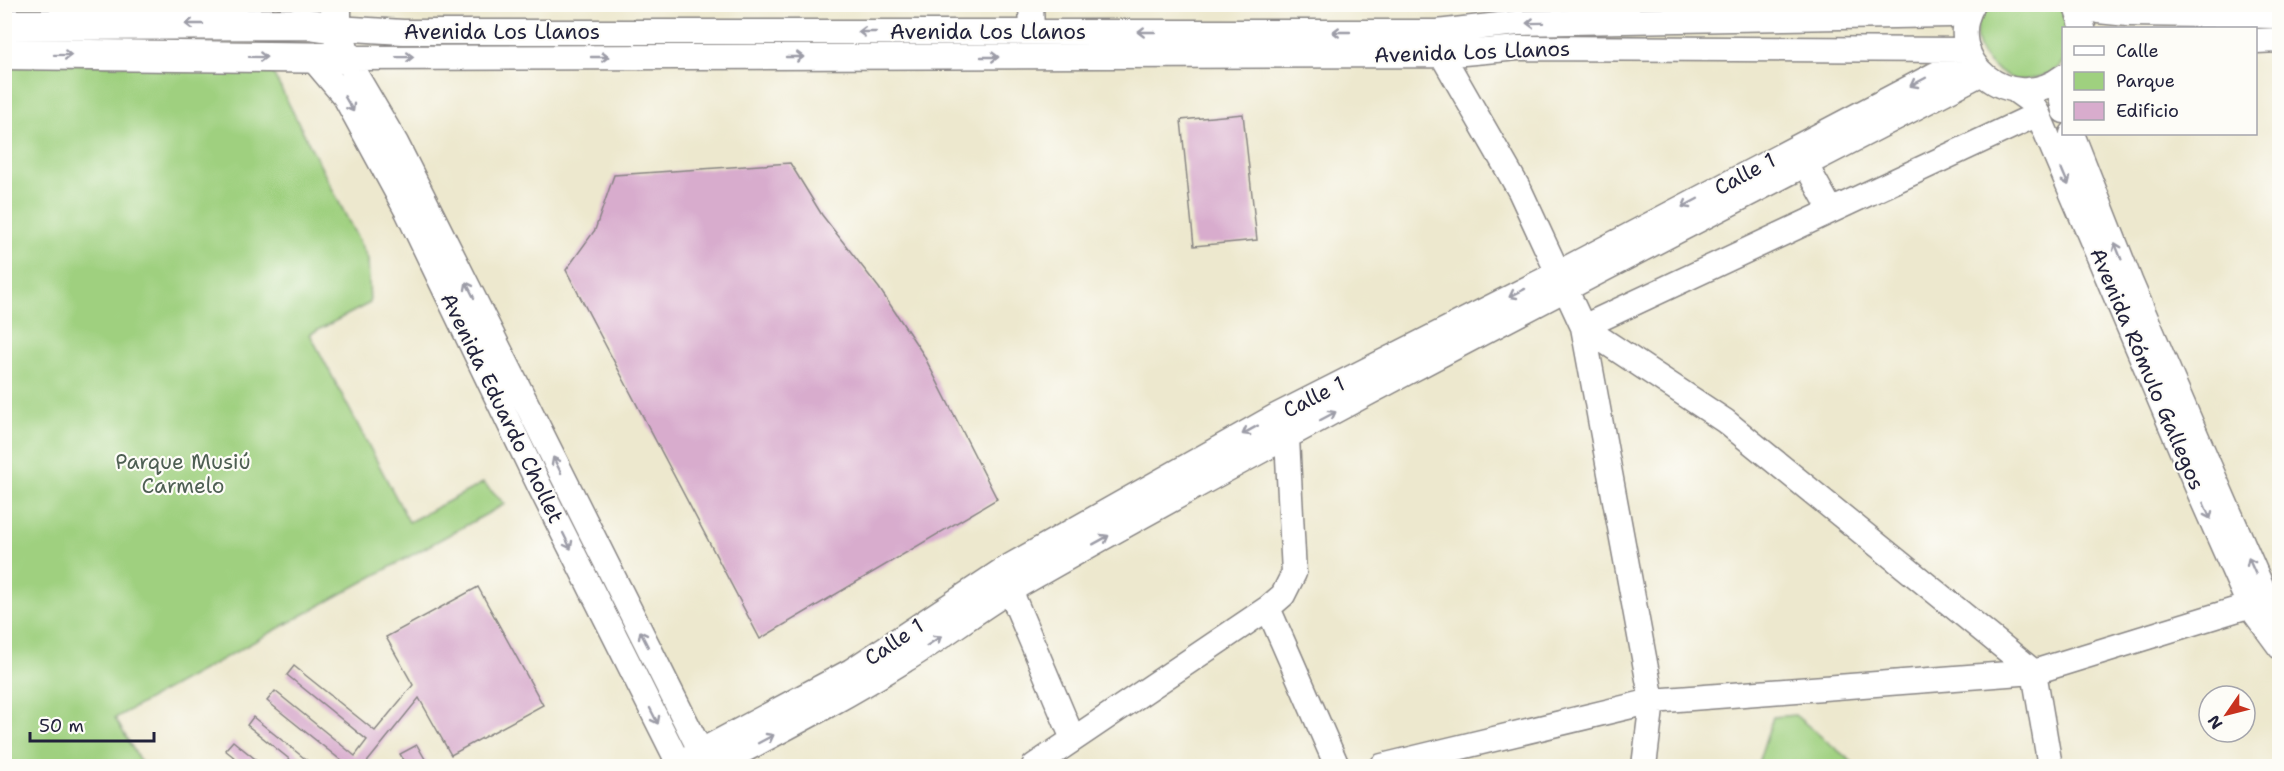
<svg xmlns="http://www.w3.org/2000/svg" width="2284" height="771" font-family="'Shantell Sans',sans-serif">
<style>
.green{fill:#9fd07f;stroke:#60795d;stroke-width:1.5}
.building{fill:#d8accd}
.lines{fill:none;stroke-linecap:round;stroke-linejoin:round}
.minor-casing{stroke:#888584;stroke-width:27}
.major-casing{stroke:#888584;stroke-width:33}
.minor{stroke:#fff;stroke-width:24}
.major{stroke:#fff;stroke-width:30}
.oneway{stroke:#9c9ca7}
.labels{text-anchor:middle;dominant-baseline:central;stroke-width:4.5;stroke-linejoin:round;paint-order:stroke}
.street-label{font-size:21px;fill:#22223b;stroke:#fdfcf7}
.park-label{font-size:21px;fill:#4e5f53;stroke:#fdfcf7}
</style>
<rect width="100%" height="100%" fill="#fdfcf7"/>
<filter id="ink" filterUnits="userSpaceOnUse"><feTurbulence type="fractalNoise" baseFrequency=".0167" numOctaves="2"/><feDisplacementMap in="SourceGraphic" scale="12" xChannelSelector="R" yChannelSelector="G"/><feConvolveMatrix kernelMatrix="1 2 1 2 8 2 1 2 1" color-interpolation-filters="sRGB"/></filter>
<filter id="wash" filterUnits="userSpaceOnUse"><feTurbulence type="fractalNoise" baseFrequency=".008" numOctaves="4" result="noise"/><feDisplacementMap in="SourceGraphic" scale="24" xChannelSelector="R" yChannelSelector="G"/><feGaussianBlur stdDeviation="1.35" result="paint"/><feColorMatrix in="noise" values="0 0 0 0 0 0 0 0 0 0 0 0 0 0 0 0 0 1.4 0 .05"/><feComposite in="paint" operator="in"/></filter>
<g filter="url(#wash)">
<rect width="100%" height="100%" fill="#ede8ce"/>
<path class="green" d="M1985 5H2063L2072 28H2064C2063 38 2066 52 2063 61 2058 74 2030 81 2017 80 2012 80 2006 74 2001 72 1974 56 1970 31 1985 5Z
M5 61 272 71 368 259 370 303 310 334 409 522 483 483 505 504 115 718 143 766H5Z
M1795 715 1857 766H1757L1773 717Z"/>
<g id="blocks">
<path class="building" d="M1243 114 1257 240 1194 246 1181 120Z
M790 163 822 215 879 288 923 354 997 499 760 639 566 270 595 230 614 175Z
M478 587 543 705 451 755 419 698 364 766H348L267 701 275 691 355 756 367 740 287 675 294 666 375 731 413 685 386 637Z
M253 717 314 766H298L247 725Z
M233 741 264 766H245L225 750Z
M417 745 429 766H407L400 754Z"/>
</g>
</g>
<g filter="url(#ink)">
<use href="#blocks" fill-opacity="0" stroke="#888584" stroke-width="1.5"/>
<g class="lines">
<defs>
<path id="minor" d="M1031 4 1032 32
M1973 4C1941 59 2009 118 2064 76
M2075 4 2083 28
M2086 4 2098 11 2128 14 2280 16
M336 28 403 32H1437L1517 23 1950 15 1970 8
M2256 41 2280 40
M1439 43 1442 55 1520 191 1583 327 1652 701 1644 766
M312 58 345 97 407 211 539 485 680 766
M2064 83 2060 93 2064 111
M2016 91 2030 101 2038 114 2203 501 2249 605 2280 647
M2072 134 2130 281 2220 491 2267 599 2280 617
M1806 165 1831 210
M1583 327 1725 421 2034 672 2050 766
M1583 327 2038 114
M1010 590 1073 739
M1268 608 1337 766
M673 766 851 671 1003 570 1276 416 1558 273 1970 56
M708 766 396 143 346 58 1442 55 1518 48 1968 50
M714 766C778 732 843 699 905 660 942 638 976 610 1014 588 1331 407 1657 242 1982 73
M1034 766 1268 608 1283 595 1294 573 1287 438
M1382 766 1652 701 2034 672 2280 596"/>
<path id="major" d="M4 25 309 24 336 28
M4 54 346 58 336 28V4"/>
</defs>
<use href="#minor" class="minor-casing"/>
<use href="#major" class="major-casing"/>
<use href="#minor" class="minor"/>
<use href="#major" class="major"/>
</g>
<defs><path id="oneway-shaft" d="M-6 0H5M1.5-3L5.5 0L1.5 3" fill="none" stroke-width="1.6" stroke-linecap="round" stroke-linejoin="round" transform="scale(1.5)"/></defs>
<g class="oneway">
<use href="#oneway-shaft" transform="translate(1535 23) rotate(179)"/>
<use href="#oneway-shaft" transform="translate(194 24) rotate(180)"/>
<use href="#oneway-shaft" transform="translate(867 32) rotate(180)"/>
<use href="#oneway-shaft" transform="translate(1146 32) rotate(180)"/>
<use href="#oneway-shaft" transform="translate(1341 32) rotate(-180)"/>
<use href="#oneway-shaft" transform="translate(63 55) rotate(1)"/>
<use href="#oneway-shaft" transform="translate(258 57) rotate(1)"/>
<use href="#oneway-shaft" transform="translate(405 57) rotate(-1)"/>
<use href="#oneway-shaft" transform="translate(600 57)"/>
<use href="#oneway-shaft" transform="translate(795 57)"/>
<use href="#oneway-shaft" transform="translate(990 57)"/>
<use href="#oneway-shaft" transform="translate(1918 82) rotate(152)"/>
<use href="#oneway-shaft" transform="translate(349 104) rotate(60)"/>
<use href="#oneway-shaft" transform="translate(2065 177) rotate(67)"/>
<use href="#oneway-shaft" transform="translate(1690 203) rotate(152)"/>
<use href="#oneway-shaft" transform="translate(2118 251) rotate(-112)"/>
<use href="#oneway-shaft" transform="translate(470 290) rotate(-117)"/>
<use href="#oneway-shaft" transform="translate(1517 293) rotate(153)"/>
<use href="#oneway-shaft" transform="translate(1328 416) rotate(-28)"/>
<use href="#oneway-shaft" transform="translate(1250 430) rotate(151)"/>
<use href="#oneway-shaft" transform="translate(557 465) rotate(-117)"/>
<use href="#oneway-shaft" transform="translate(2207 511) rotate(66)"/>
<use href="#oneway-shaft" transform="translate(1101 540) rotate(-29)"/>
<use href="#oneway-shaft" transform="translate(567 541) rotate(64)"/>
<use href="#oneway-shaft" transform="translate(2252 566) rotate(-114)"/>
<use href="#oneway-shaft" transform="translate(644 639) rotate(-117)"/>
<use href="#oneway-shaft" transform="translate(934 641) rotate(-34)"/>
<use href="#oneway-shaft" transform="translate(654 716) rotate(63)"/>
<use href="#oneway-shaft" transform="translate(766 739) rotate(-28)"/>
</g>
</g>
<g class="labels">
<g class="street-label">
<text x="502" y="32">Avenida Los Llanos</text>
<text x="988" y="32">Avenida Los Llanos</text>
<text transform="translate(1472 52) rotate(-2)">Avenida Los Llanos</text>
<text transform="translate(1745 174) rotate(-28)">Calle 1</text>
<text transform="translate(2147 369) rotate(67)">Avenida Rómulo Gallegos</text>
<text transform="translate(1314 397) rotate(-27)">Calle 1</text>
<text transform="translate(502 408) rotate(64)">Avenida Eduardo Chollet</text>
<text transform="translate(894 642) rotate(-34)">Calle 1</text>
</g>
<g class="park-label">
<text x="183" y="462">Parque Musiú<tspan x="183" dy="24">Carmelo</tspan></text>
</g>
</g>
<rect width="2284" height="771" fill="none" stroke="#fdfcf7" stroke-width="24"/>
<rect x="2062" y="27" width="195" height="108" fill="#fdfcf7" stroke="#a5a5ac" stroke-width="1.5"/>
<rect x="2074" y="46" width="30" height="9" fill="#ffffff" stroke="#a5a5ac" stroke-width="1.5"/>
<text x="2116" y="57" font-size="18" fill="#22223b">Calle</text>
<rect x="2074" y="72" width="30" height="18" fill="#9fd07f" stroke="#a5a5ac" stroke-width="1.5"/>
<text x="2116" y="87" font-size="18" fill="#22223b">Parque</text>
<rect x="2074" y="102" width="30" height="18" fill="#d8accd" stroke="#a5a5ac" stroke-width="1.5"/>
<text x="2116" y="117" font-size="18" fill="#22223b">Edificio</text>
<g transform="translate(2227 714) rotate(235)"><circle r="28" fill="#fdfcf7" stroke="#a5a5ac" stroke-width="1.5"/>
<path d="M0-4.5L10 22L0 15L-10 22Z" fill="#c8321e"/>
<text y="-9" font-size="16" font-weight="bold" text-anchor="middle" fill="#22223b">N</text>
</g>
<path d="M30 732v9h124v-9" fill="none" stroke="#22223b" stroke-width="3"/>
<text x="39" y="732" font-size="18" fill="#22223b" stroke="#fdfcf7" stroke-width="4.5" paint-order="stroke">50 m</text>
</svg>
